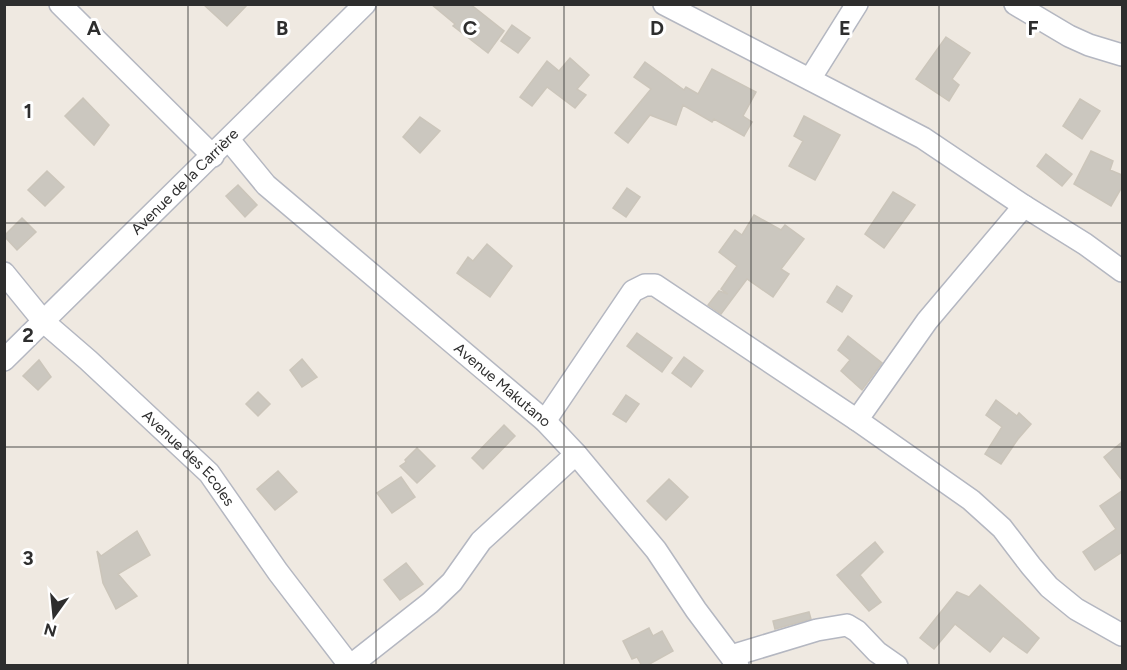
<svg xmlns="http://www.w3.org/2000/svg" width="1127" height="670" font-family="Figtree,sans-serif">
<style>
.building{fill:#cbc7bf;stroke:#cbc5ba;stroke-width:1.5}
.lines{fill:none;stroke-linecap:round;stroke-linejoin:round}
.minor-casing{stroke:#b4b7c1;stroke-width:24}
.minor{stroke:#fff;stroke-width:21}
.grid{fill:none;stroke:#2e2e2e;stroke-width:1.5;stroke-opacity:0.55}
.labels{text-anchor:middle;dominant-baseline:central;stroke-width:6;stroke-linejoin:round;paint-order:stroke}
.street-label{font-size:15px;fill:#2e2e2e;stroke:#fff}
.grid-label{font-size:20px;text-anchor:middle;font-weight:bold;fill:#2e2e2e;stroke:#fff;stroke-width:6;stroke-linejoin:round;paint-order:stroke}
</style>
<rect width="100%" height="100%" fill="#efe9e1"/>
<path class="building" d="M203 4H248L227 26Z
M431 4H470L504 31 488 53 453 26 455 24Z
M512 25 530 38 518 53 501 41Z
M946 37 970 53 952 79 959 85 949 101 916 79Z
M570 58 589 75 577 89 586 95 575 108 547 87 532 106 520 97 547 61 559 71Z
M645 62 684 90 686 87 698 94 712 69 756 92 743 116 752 122 744 136 714 119 712 122 683 105 676 125 650 115 628 143 615 133 651 89 634 77Z
M83 98 109 125 94 145 65 116Z
M1080 99 1100 111 1082 139 1063 126Z
M804 116 840 135 815 180 789 166 803 141 794 136Z
M420 117 440 131 420 153 403 137Z
M1091 151 1113 161 1110 170 1122 175V187L1111 206 1074 184Z
M1046 154 1072 174 1062 186 1037 166Z
M47 171 64 187 45 206 28 190Z
M238 185 257 205 245 217 226 196Z
M627 188 640 197 626 217 613 208Z
M893 192 915 205 884 248 865 234Z
M754 215 781 230 785 225 804 239 781 269 789 274 773 297 747 279 721 314 708 305 719 291 728 294 721 289 737 266 719 252 735 230 742 235Z
M22 218 36 232 17 250 4 236Z
M487 244 512 266 490 297 457 273 468 257 473 261Z
M837 286 852 296 842 312 827 302Z
M637 333 672 358 662 372 627 346Z
M848 336 882 363 862 390 841 371 850 360 838 350Z
M684 357 703 371 691 387 672 373Z
M302 359 317 377 302 387 290 370Z
M39 360 51 377 38 390 23 376Z
M258 392 270 404 258 416 246 404Z
M626 395 639 404 626 422 613 414Z
M996 400 1017 416 1019 413 1031 424 1018 439 1001 464 985 454 1002 427 986 415Z
M504 425 515 436 483 469 472 458Z
M1122 442V480L1104 457Z
M417 448 435 466 417 483 400 466 406 462 405 460Z
M278 471 297 492 275 510 257 489Z
M401 477 415 497 392 513 377 493Z
M669 479 688 497 666 520 647 501Z
M1122 491V552L1095 570 1083 552 1116 529 1100 506Z
M137 531 150 555 118 574 137 596 116 609 103 583 97 551 101 556Z
M875 542 883 552 860 575 881 602 869 611 837 575Z
M406 563 423 584 400 600 384 580Z
M980 585 1039 638 1027 653 1003 636 990 652 955 624 934 649 920 638 957 592 969 597Z
M809 612 811 619 775 629 773 621Z
M649 628 653 636 662 631 673 651 646 666H642L637 657 632 659 623 641Z"/>
<g class="lines">
<defs>
<g id="minor">
<path d="M60 4 213 156"/>
<path d="M664 4 923 138 1024 206 1085 244 1122 271"/>
<path d="M1015 4 1069 36 1089 45 1122 55"/>
<path d="M810 79 857 4"/>
<path id="s1" d="M229 140 266 185 545 421 576 454 656 550 696 610 738 666"/>
<path id="s2" d="M4 273 44 322 88 360 209 473 278 572 350 666"/>
<path id="s3" d="M4 360 365 4"/>
<path d="M857 420 927 321 1024 206"/>
<path d="M545 421 633 291 645 285H655L857 420 971 500 1002 528 1031 566 1049 587 1076 609 1122 635"/>
<path d="M731 656 817 630 847 625 857 631 877 652 897 666"/>
<path d="M350 666 430 603 452 582 481 541 576 454"/>
</g>
</defs>
<use href="#minor" class="minor-casing"/>
<use href="#minor" class="minor"/>
</g>
<path class="grid" d="M188 4V666M376 4V666M564 4V666M751 4V666M939 4V666M4 223H1122M4 447H1122"/>
<g class="labels">
<g class="street-label">
<text stroke="none"><textPath href="#s3" startOffset="254">Avenue de la Carrière</textPath></text>
<text stroke="none"><textPath href="#s1" startOffset="368">Avenue Makutano</textPath></text>
<text stroke="none"><textPath href="#s2" startOffset="262">Avenue des Ecoles</textPath></text>
</g>
</g>
<g class="grid-label">
<text x="94" y="35">A</text>
<text x="282" y="35">B</text>
<text x="470" y="35">C</text>
<text x="657" y="35">D</text>
<text x="845" y="35">E</text>
<text x="1033" y="35">F</text>
<text x="28" y="118">1</text>
<text x="28" y="342">2</text>
<text x="28" y="565">3</text>
</g>
<rect width="1127" height="670" fill="none" stroke="#2e2e2e" stroke-width="12"/>
<g transform="translate(54 616) rotate(195)" stroke="#ffffff" stroke-width="4.5" paint-order="stroke">
<path d="M0-4.5L10 22L0 15L-10 22Z" fill="#2e2e2e"/>
<text y="-9" font-size="16" font-weight="bold" text-anchor="middle" fill="#2e2e2e">N</text>
</g>
</svg>
